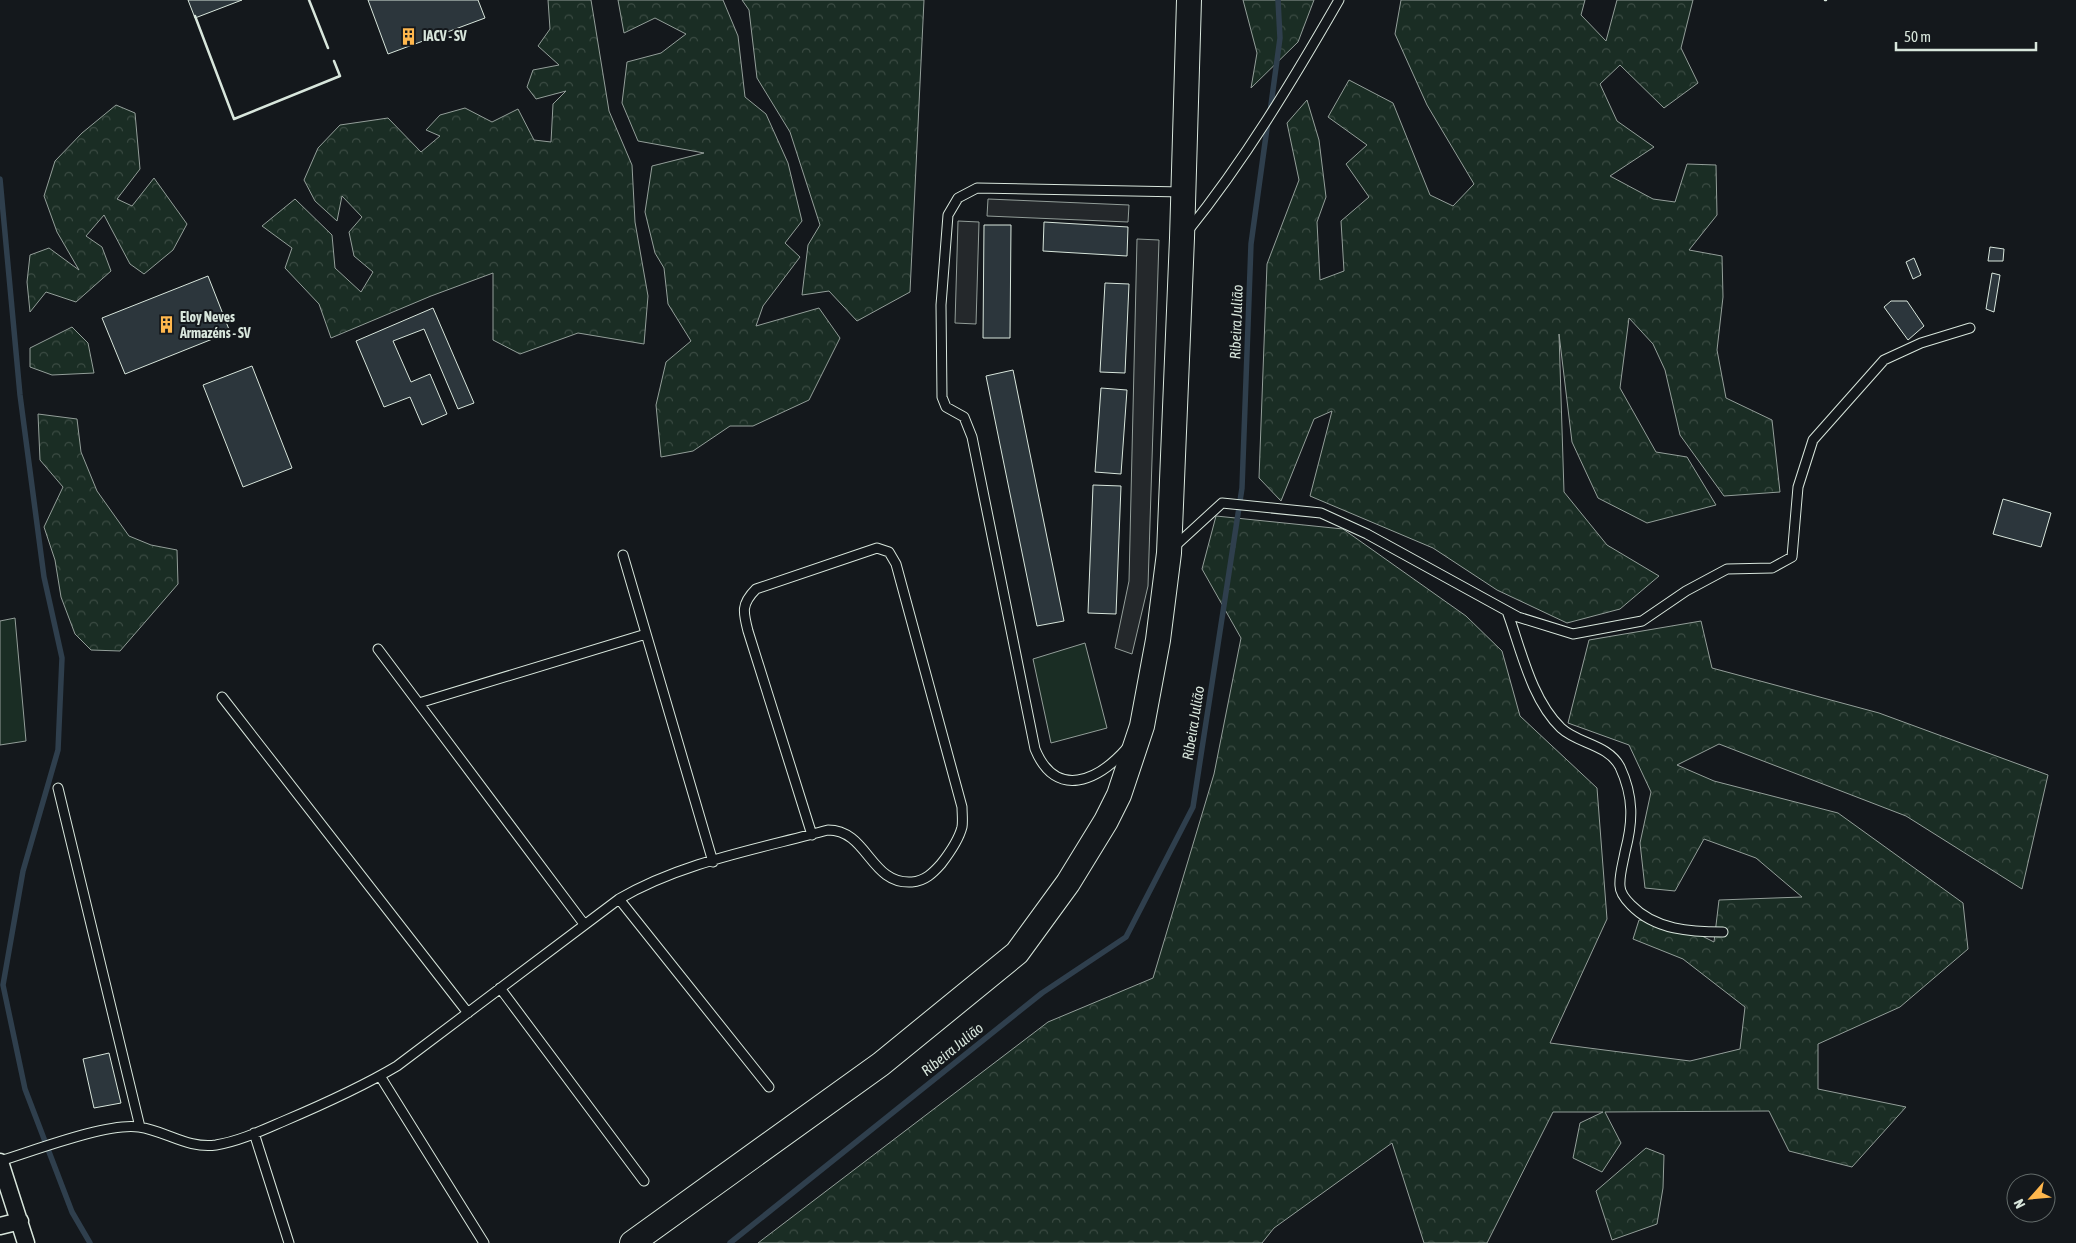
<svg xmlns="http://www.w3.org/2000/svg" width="2076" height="1243" font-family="'Asap Condensed',sans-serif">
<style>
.forest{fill:url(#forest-crowns);stroke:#939e99}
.park{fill:#1a2d24;stroke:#939e99}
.parking{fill:#24282b;stroke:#939e99}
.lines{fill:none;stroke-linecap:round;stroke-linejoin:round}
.stream{stroke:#2f3f4d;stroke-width:5.5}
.building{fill:#2c363c;stroke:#d8e6dc}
.service-casing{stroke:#d8e6dc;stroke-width:11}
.minor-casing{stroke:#d8e6dc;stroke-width:19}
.secondary-casing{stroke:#d8e6dc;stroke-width:26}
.service{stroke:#14181c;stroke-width:9}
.minor{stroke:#14181c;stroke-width:16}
.secondary{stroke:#14181c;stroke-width:24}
.wall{stroke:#d8e6dc;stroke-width:2.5}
.labels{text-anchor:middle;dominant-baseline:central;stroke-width:4;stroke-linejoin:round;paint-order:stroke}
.poi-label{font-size:14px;font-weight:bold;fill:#d8e6dc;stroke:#14181c;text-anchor:start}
.water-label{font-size:15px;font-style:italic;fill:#d8e6dc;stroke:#14181c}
</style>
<defs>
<pattern id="forest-crowns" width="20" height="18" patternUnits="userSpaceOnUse" patternTransform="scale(1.25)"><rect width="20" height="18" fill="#1a2d24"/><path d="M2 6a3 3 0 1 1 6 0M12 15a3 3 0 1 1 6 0" fill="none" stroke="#3b4b43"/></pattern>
</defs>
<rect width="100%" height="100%" fill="#14181c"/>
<path class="forest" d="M548 0H591L609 111 632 165 635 222 648 296 644 344 578 333 520 354 493 340V273L431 296 331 338 319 304 285 268 292 248 262 226 295 199 332 235 335 268 361 292 373 272 354 256 349 232 362 217 342 196 337 221 315 201 304 180 318 148 340 125 388 118 421 152 440 136 426 130 440 115 465 108 492 122 518 109 534 140 551 142 553 104 566 91 536 99 527 87 533 70 559 65 538 46 550 29Z
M618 0H723L738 36 745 97 766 114 788 163 802 221 785 243 800 257 763 306 756 326 819 308 840 338 809 400 753 426H730L693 451 661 457 656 405 666 362 691 341 668 304 664 268 655 253 645 212 652 166 704 153 638 141 622 103 627 62 661 53 686 34 655 18 624 33Z
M742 0H924L910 292 857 321 829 291 802 295 808 245 820 225 790 132 757 78 749 10Z
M1243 0H1314L1298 42 1251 88 1257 53Z
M1401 0H1585L1581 15 1606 41 1617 0H1693L1681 48 1698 83 1664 108 1620 65 1600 84 1617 121 1654 147 1610 176 1653 199 1675 202 1687 164 1716 165 1717 215 1689 250 1722 256 1723 297 1717 350 1726 398 1772 420 1780 492 1724 496 1680 435 1665 370 1653 344 1629 318 1620 388 1656 452 1687 457 1716 505 1647 523 1598 498 1572 442 1559 334 1564 492 1607 545 1659 576 1620 609 1567 623 1497 590 1433 548 1310 496 1332 411 1314 419 1281 501 1259 478 1267 264 1299 180 1287 123 1307 100 1319 140 1326 197 1317 222 1320 280 1344 271 1341 221 1369 197 1346 164 1367 145 1328 117 1349 80 1393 103 1430 195 1453 206 1474 184 1427 105 1395 34Z
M116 105 135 113 140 169 117 199 132 206 154 178 187 224 173 250 144 274 130 264 104 215 86 236 102 247 111 271 76 302 46 292 30 312 27 282 30 255 49 248 79 270 57 232 44 196 55 161 82 133Z
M72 327 88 343 94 373 52 375 30 367V348Z
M38 414 77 419 81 452 97 491 129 536 151 545 177 550 178 584 120 651 91 650 75 634 61 597 55 560 44 527 63 487 40 460Z
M1216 516 1343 529 1466 616 1502 651 1520 716 1597 788 1607 919 1550 1043 1690 1061 1740 1049 1745 1007 1683 959 1633 939 1639 920 1678 924 1714 942 1719 900 1802 897 1756 858 1704 839 1675 891 1645 888 1640 843 1651 792 1629 745 1568 723 1589 640 1701 621 1712 668 1879 713 2048 775 2022 889 1906 816 1719 744 1677 765 1714 781 1838 813 1963 903 1968 949 1900 1007 1818 1044V1089L1906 1107 1852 1167 1789 1151 1769 1111 1605 1112 1621 1143 1602 1172 1573 1158 1580 1123 1603 1112H1553L1487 1243H1424L1392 1143 1274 1228 1262 1243H758L1048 1022 1153 978 1214 774 1241 638 1202 569Z
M1646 1148 1664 1155 1663 1188 1657 1224 1612 1240 1596 1191Z"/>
<path class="park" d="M15 618 26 741 0 745V621Z
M1085 643 1107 728 1051 743 1033 659Z"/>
<path class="parking" d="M988 199 1129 205 1128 222 987 216Z
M958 221 979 222 976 324 955 323Z
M1137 239 1159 240 1148 586 1132 654 1115 648 1129 581Z"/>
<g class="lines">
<path class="stream" d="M1270 112 1280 38 1278 0
M0 179 20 395 44 577 62 658 58 750 23 871 3 985 25 1089 72 1212 90 1243
M730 1243 1042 993 1126 937 1193 807 1242 488 1251 244 1268 121"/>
</g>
<path class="building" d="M188 0H242L195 18Z
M368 0H478L485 18 388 54Z
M1044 222 1128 227 1127 256 1043 251Z
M984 225H1011L1010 338H983Z
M1990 247 2004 249 2003 261H1988Z
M1914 258 1921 275 1913 279 1906 262Z
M1992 273 2000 275 1994 312 1986 309Z
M208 276 230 332 125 374 102 318Z
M1105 283 1129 284 1125 373 1100 372Z
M1891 301H1907L1924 326 1908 340 1884 307Z
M433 308 474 403 458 409 424 329 393 341 411 382 430 374 447 414 422 425 410 397 384 407 356 341Z
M252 366 292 468 243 487 203 385Z
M1013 370 1064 621 1037 626 986 376Z
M1101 388 1127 390 1121 474 1095 472Z
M1093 485 1121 486 1116 614 1088 613Z
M2003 499 2051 513 2041 547 1993 534Z
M109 1053 121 1103 94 1108 83 1059Z"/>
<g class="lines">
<defs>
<path id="service" d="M1187 232C1245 160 1293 80 1339 0
M1174 547 1222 503 1321 513 1367 534 1518 617 1573 634 1642 621 1686 591 1727 569 1772 568 1792 557 1798 487 1813 440 1884 360 1921 343 1970 328
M623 555 713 862
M1507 611C1521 649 1531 699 1561 728 1578 744 1608 744 1620 767 1634 797 1633 822 1625 852 1623 863 1619 876 1620 886 1620 893 1627 901 1631 905 1655 930 1691 932 1723 932
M378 649 584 924
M222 697 468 1013
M419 703 646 634
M1127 748C1098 781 1056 800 1035 749L972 437 964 417 946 407 942 397 941 305 948 215 958 198 977 188 1183 192
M58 788 140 1127
M619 899 769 1087
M500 988 644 1181
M380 1076 484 1243
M254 1133 289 1243
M0 1161C33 1151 108 1122 139 1127 166 1131 188 1149 216 1145 240 1141 263 1130 284 1121 324 1104 360 1088 397 1066L619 899C682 862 758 849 828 830 868 830 870 885 912 882 925 881 933 873 941 864 948 855 959 839 962 827 963 821 962 813 962 807L896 564 889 552 877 548 756 589C741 604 743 612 748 631L812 835"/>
<path id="minor" d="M0 1162 26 1243
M0 1226 20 1221"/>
<path id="secondary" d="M632 1243 881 1064 1017 953 1068 883 1106 821 1119 795 1142 726 1158 640 1169 553 1182 238 1189 0"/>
</defs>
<use href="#service" class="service-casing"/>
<use href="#minor" class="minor-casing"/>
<use href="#secondary" class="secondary-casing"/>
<use href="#service" class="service"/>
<use href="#minor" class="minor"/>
<use href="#secondary" class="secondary"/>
<path class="wall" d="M309 0 328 48
M1825 0H1826
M195 16 234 119 340 76 334 61"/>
</g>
<defs>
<symbol id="building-bare" viewBox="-9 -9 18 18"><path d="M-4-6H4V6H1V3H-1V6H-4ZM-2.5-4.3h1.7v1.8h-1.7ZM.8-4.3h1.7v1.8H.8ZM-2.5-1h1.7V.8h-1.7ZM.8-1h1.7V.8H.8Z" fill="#ffb74d" stroke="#14181c" stroke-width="2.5" paint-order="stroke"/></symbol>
</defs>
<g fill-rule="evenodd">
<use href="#building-bare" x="396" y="24" width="25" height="25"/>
<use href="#building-bare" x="154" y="312" width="25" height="25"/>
</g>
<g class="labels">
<g class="poi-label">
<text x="423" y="36">IACV - SV</text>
<text x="180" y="317">Eloy Neves<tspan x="180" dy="16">Armazéns - SV</tspan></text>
</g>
<g class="water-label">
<text transform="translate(1236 322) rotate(-88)">Ribeira Julião</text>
<text transform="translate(1193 723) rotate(-81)">Ribeira Julião</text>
<text transform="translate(952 1049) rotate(-39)">Ribeira Julião</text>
</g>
</g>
<g transform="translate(2031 1198) rotate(243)"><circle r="24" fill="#14181c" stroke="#626a69"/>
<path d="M0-4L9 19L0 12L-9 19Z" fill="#ffb74d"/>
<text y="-8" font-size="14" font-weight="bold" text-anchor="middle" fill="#d8e6dc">N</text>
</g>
<path d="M1896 42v8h140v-8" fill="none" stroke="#d8e6dc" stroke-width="2.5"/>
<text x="1904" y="42" font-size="15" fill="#d8e6dc" stroke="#14181c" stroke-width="4" paint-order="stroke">50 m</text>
</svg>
